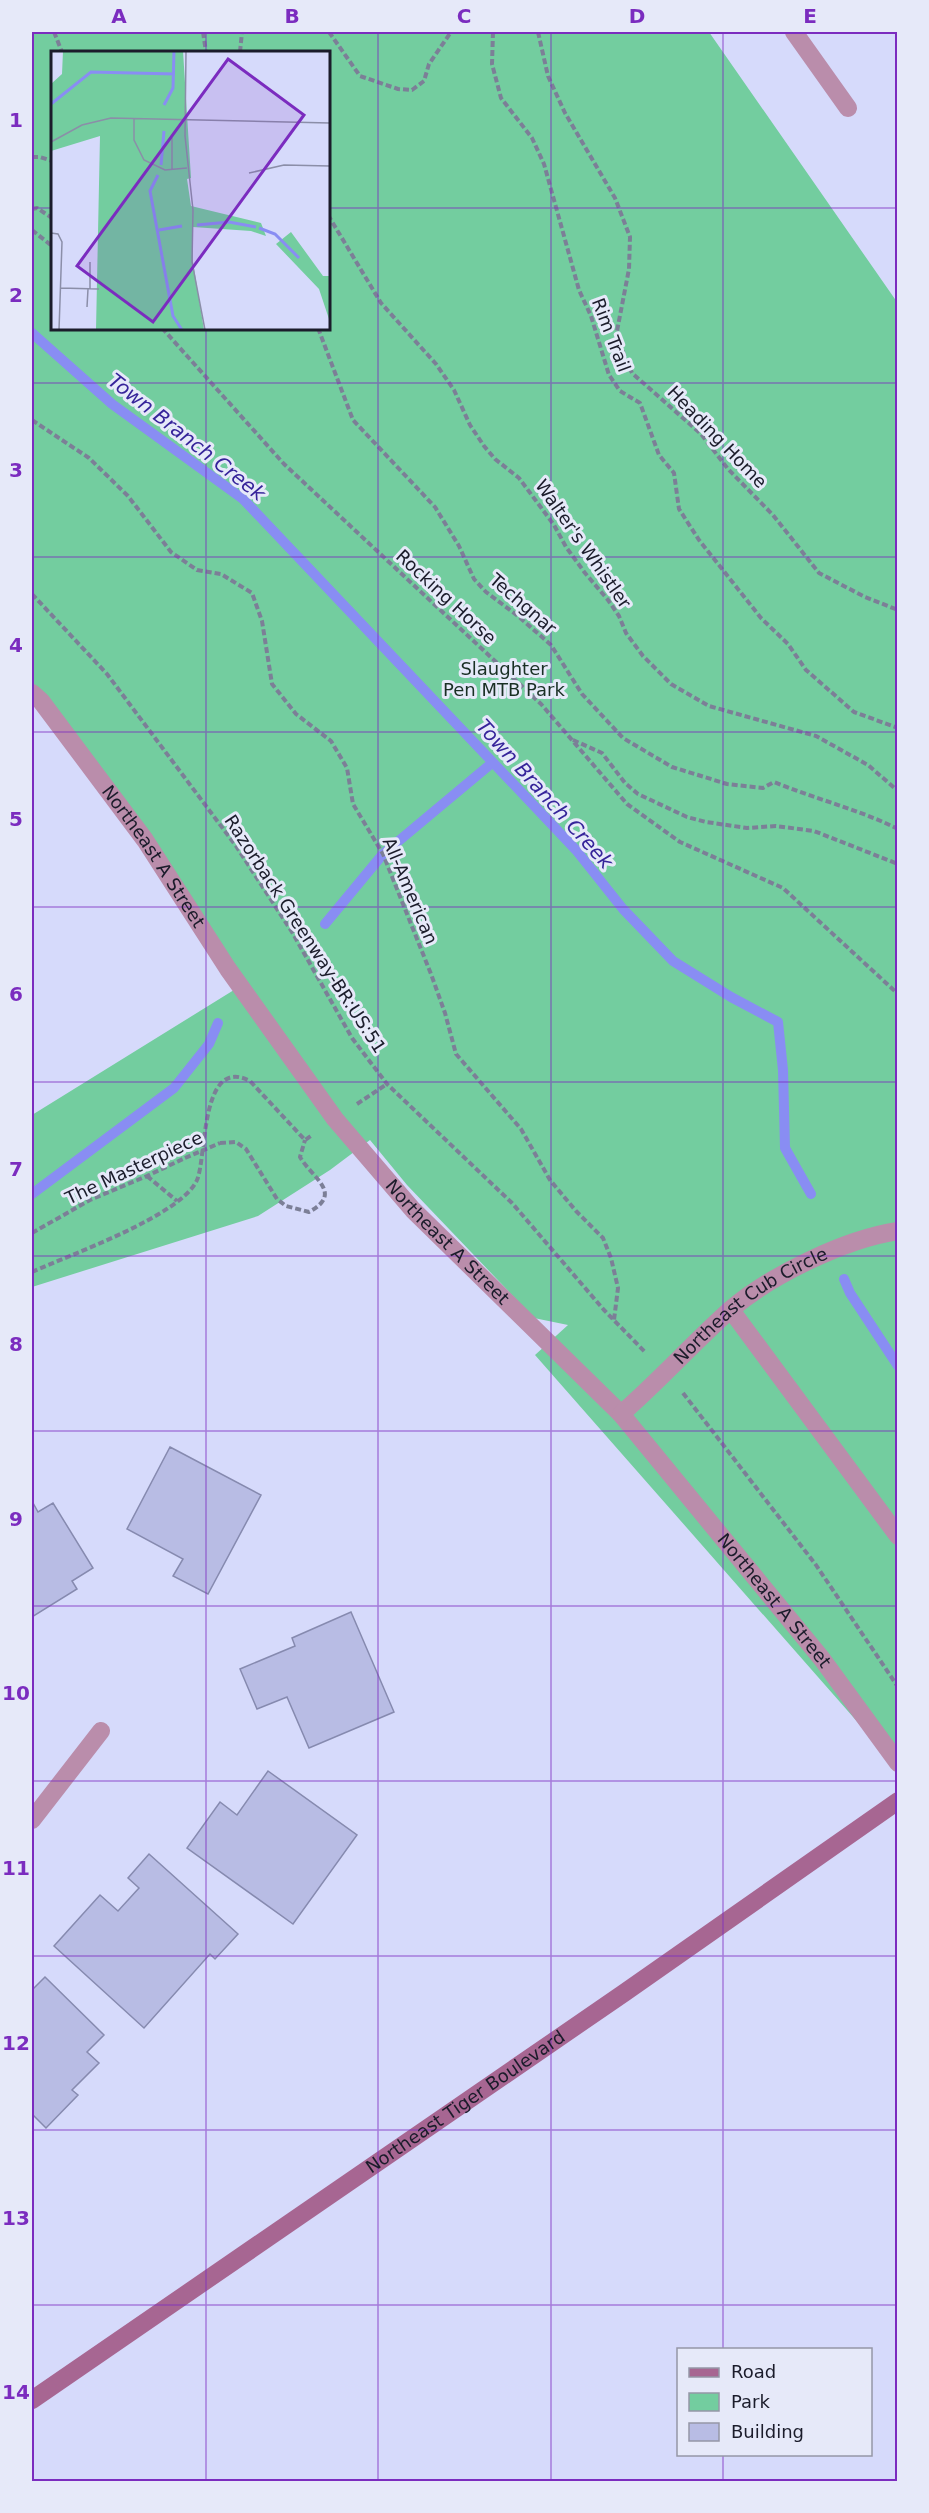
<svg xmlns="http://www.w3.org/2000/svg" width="929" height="2513" font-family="'DejaVu Sans',sans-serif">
  <rect width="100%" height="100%" fill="#d6dafb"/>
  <path fill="#73cd9f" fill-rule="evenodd" d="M32 32H709L897 302V1767L535 1355 568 1325 534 1318 407 1185 370 1140 330 1170 258 1216 32 1287V1115L242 985 32 698ZM52 52H328V328H52Z"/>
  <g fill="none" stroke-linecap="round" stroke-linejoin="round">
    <path stroke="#898df3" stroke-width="10" d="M32 333 112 404 243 499 576 850 623 909 673 961 731 997 778 1022 783 1070 785 1148 811 1194
      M325 924 383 854 492 763
      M32 1194 174 1088 209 1044 218 1023
      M844 1279 850 1293 898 1366"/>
  </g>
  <path fill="#b8bce4" stroke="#868aaf" stroke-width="1.5" d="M170 1447 261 1495 208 1594 173 1576 183 1559 127 1529Z
    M32 1501 38 1512 53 1503 93 1568 72 1581 77 1589 32 1617Z
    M351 1612 394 1712 309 1748 287 1697 257 1709 240 1669 295 1646 292 1638Z
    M268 1771 357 1835 293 1924 187 1848 220 1802 237 1815Z
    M149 1854 238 1934 215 1959 210 1954 144 2028 54 1946 100 1895 118 1911 139 1888 128 1878Z
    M45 1977 104 2035 87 2052 99 2063 72 2090 78 2095 46 2128 32 2114V1990Z"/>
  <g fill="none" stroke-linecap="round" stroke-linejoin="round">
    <path stroke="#7c7f97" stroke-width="4" stroke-dasharray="6 3" stroke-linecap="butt" d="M54 32 62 52
      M203 32 206 52
      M329 32 360 76 398 89 412 90 424 81 429 64 451 32
      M493 32 492 64 501 98 532 138 544 164 579 290 591 316 609 375 620 391 640 403 659 455 674 473 679 509 699 540 761 618 788 644 806 670 854 712 898 728
      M538 32 548 76 565 113 615 198 630 237 629 269 617 331 624 355 632 373 701 434 728 469 773 515 819 573 865 597 898 610
      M240 52 242 32
      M32 157H40L52 161
      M32 209 37 208 52 218
      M328 215 381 303 436 364 454 390 470 425 484 446 495 459 519 478 554 525 566 547 585 573 608 600 619 616 626 633 643 656 671 684 709 706 816 736 868 765 898 791
      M32 230 52 246
      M162 328 284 464 541 704 627 804 680 842 783 888 898 994
      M318 328 353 420 435 507 459 546 474 579 486 592 518 616 551 645 582 694 623 738 672 767 727 784 763 788 774 782C815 799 858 809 898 829
      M32 420 89 458 128 496 171 552 197 570 221 574 252 593 262 621 272 684 296 714 331 741 347 768 353 804 383 854 431 974 445 1013 456 1054 521 1129 550 1180 576 1211 603 1238 611 1258 618 1288 614 1320
      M32 594 107 674 236 846 292 932 352 1038 387 1084 512 1203 604 1310 645 1352
      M573 740 602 753 625 783 638 794 687 817 706 822 747 828 776 826 814 831 898 864
      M357 1104 387 1084
      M220 1143 236 1142 246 1149 277 1199 286 1206 309 1212C344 1193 312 1178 300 1157L305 1140
      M147 1176 177 1201
      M32 1233 90 1200 147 1176 185 1158
      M32 1272C69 1255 181 1216 197 1180 207 1157 200 1055 250 1081L305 1140 312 1135
      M683 1393 816 1565 898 1687"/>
    <path stroke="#ba8dab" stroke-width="18" d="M794 32 848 108
      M731 1310 898 1536"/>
    <g stroke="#ba8dab" stroke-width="18">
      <path id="s1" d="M32 693 41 701 145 840 228 969 335 1119 413 1210 621 1414 822 1659 898 1763"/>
      <path id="s2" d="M621 1414C659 1381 693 1343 730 1310 771 1275 845 1239 898 1231"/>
      <path d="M32 1820 101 1731"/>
    </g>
    <path stroke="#a76692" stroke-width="18" id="s3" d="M32 2400 624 1993 898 1801"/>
    <path stroke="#7c7f97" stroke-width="4" stroke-dasharray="6 3" stroke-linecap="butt" d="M185 1158 220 1143"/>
  </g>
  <path fill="none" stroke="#7b2cbf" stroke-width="1.5" stroke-opacity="0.55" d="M206 32V52M378 32V2482M551 32V2482M723 32V2350M32 208H52M328 208H898M206 328V2482M32 383H898M32 557H898M32 732H898M32 907H898M32 1082H898M32 1256H898M32 1431H898M32 1606H898M32 1781H898M32 1956H898M32 2130H898M32 2305H898M723 2454V2482"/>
  <g text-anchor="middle" stroke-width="6" stroke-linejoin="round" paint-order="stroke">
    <g font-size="18" fill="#1b1c2b" stroke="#e6e9f9">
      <text transform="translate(611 335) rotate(69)" y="6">Rim Trail</text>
      <text transform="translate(717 437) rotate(46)" y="6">Heading Home</text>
      <text transform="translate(583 544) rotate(55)" y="6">Walter's Whistler</text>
      <text transform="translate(446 597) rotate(43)" y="6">Rocking Horse</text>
      <text transform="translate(523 604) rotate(41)" y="6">Techgnar</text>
      <text dy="6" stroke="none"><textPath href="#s1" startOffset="204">Northeast A Street</textPath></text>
      <text transform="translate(410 891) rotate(67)" y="6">All-American</text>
      <text transform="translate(305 934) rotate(57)" y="6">Razorback Greenway-BR:US:51</text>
      <text transform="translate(134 1168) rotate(-25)" y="6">The Masterpiece</text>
      <text dy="6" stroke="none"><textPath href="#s1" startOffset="690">Northeast A Street</textPath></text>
      <text dy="6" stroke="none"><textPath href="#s2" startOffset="170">Northeast Cub Circle</textPath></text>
      <text dy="6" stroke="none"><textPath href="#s1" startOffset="1176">Northeast A Street</textPath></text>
      <text dy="6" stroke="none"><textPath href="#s3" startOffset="526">Northeast Tiger Boulevard</textPath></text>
    </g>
    <g font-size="18" fill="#192f24" stroke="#e6e9f9">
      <text x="504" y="675">Slaughter<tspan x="504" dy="21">Pen MTB Park</tspan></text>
    </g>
    <g font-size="20" font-style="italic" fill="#36249a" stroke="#e6e9f9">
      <text transform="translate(187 437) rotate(38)" y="7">Town Branch Creek</text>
      <text transform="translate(545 794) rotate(48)" y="7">Town Branch Creek</text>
    </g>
  </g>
  <g transform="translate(51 51)">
    <rect width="279" height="279" fill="#d6dafb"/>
    <path d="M12 0H132L140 127 136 128 140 155 210 172 215 185 200 180 142 176V211L153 279H45L49 85 0 100V33L11 23ZM240 181 272 225H279V271L268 238 225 193Z" fill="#73cd9f"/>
    <path fill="none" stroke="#898df3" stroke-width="3" d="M0 53 40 21 124 23M113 54 122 37 123 0M110 114 113 80M107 124 99 140 122 265 131 279M146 174 178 171 205 176M208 177 224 183 248 207M108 179 131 175"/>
    <path fill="none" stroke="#8b8ea8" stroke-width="1.5" d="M135 0 134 85 142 159 141 211 154 279M83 67V89L93 109 114 119 136 117M121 87V119M0 91 31 74 60 67 279 72M198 122 233 114 279 115M0 182 7 183 11 191 8 279M9 237 48 238M39 238V211M36 256 37 238"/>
    <path fill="#7b2cbf" fill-opacity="0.15" stroke="#7b2cbf" stroke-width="3" d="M177 8 253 64 102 271 26 215Z"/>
    <rect width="279" height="279" fill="none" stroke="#1b1c2b" stroke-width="3"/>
  </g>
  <rect width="929" height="2513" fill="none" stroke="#e6e9f9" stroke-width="66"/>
  <rect x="677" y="2348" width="195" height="108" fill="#e6e9f9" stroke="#9597a7" stroke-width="1.5"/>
  <rect x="689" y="2368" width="30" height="9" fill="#a76692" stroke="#9597a7" stroke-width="1.5"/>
  <text x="731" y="2378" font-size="18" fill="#1b1c2b">Road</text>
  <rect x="689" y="2393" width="30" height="18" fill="#73cd9f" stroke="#9597a7" stroke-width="1.5"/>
  <text x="731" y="2408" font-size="18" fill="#1b1c2b">Park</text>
  <rect x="689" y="2423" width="30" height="18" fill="#b8bce4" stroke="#9597a7" stroke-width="1.5"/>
  <text x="731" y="2438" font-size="18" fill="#1b1c2b">Building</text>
  <rect x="33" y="33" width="863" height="2447" fill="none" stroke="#7b2cbf" stroke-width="2"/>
  <g font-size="20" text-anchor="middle" font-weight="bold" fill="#7b2cbf">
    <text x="119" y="23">A</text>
    <text x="292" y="23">B</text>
    <text x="464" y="23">C</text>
    <text x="637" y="23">D</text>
    <text x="810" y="23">E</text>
    <text x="16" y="127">1</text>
    <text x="16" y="302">2</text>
    <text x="16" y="477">3</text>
    <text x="16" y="652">4</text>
    <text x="16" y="826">5</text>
    <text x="16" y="1001">6</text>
    <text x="16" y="1176">7</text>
    <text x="16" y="1351">8</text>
    <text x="16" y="1526">9</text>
    <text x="16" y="1700">10</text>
    <text x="16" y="1875">11</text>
    <text x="16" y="2050">12</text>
    <text x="16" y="2225">13</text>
    <text x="16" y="2399">14</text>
  </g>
</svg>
